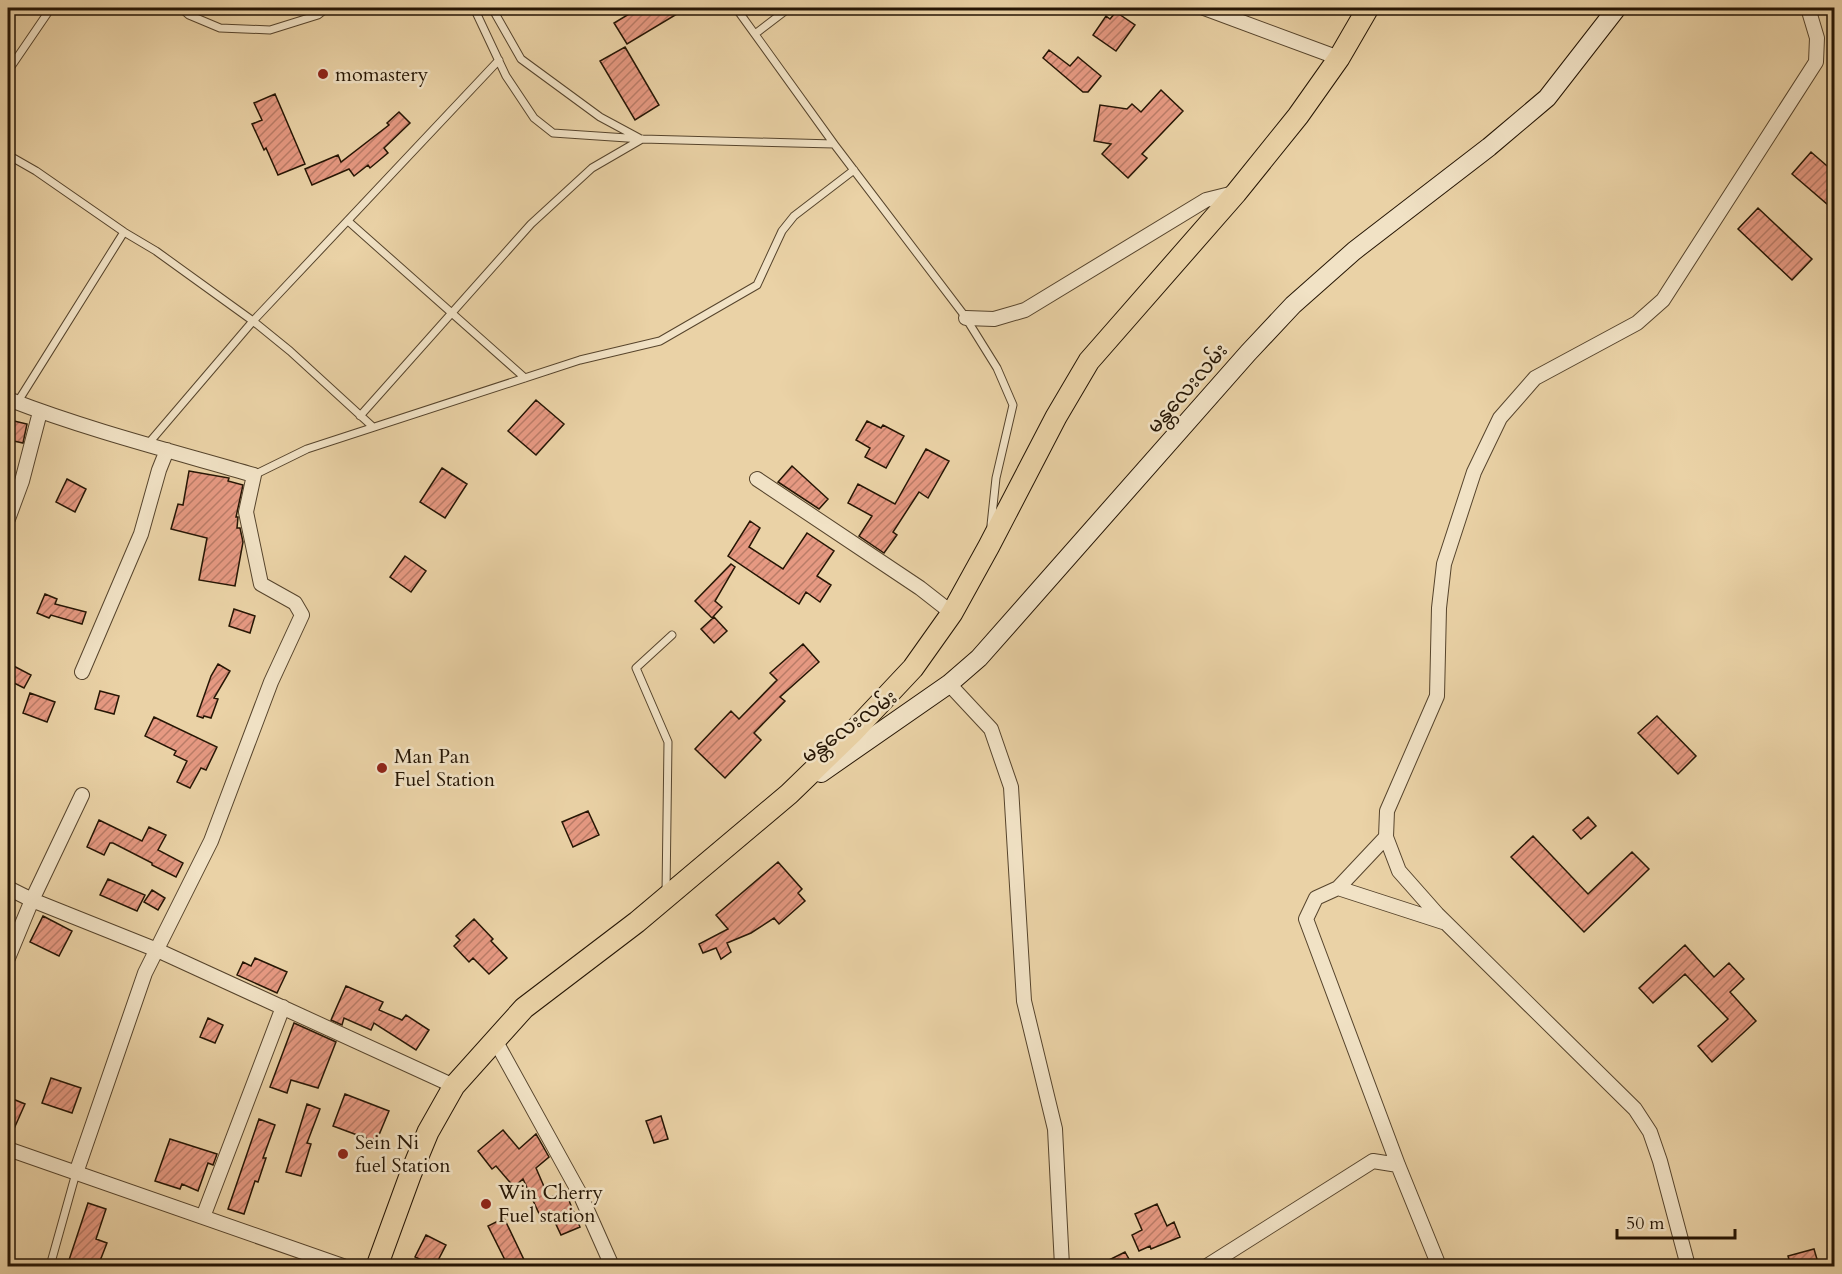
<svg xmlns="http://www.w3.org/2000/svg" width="1842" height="1274" font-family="Cardo,'Noto Sans Myanmar',serif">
  <defs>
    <pattern id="building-hatch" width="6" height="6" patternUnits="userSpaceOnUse" patternTransform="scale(1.5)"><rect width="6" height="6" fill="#e69982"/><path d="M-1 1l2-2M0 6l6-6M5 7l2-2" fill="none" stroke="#ba7c68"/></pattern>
  </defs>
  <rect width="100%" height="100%" fill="#ead2a6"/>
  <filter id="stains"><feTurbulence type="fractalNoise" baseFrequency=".00333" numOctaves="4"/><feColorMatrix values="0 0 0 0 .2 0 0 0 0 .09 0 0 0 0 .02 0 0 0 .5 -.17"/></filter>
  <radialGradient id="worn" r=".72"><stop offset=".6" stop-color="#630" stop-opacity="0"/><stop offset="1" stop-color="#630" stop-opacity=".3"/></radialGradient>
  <path fill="url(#building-hatch)" stroke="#251504" stroke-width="1.5" d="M639 8H687L627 44 614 23Z
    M1116 12 1135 25 1116 51 1093 35 1106 16 1110 19Z
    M625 47 659 105 635 120 600 61Z
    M1049 50 1070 66 1078 57 1101 76 1088 92H1083L1043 58Z
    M1161 90 1183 111 1142 154 1147 158 1128 178 1102 154 1111 144 1094 141 1100 105 1127 109 1132 104 1141 112Z
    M275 94 305 164 278 175 266 148 264 150 252 124 262 120 254 103Z
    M399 112 410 123 384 148 388 153 370 168 368 165 354 176 349 169 312 185 305 169 338 155 341 162 389 125 387 123Z
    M1811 152 1834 172V210L1792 174Z
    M1758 208 1812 259 1792 280 1738 229Z
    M536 400 564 424 536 455 508 431Z
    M14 421 27 424 23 443 9 440Z
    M867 421 881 428 883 425 904 436 886 468 865 457 870 448 856 440Z
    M926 449 949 461 928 498 919 492 893 532 897 535 884 553 859 536 872 516 848 503 858 484 895 504Z
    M792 466 828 499 819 509 778 482Z
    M442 468 467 484 445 518 420 502Z
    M189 471 229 478 228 481 243 485 236 517H238L237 528H240L243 542 235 586 199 580 207 538 171 529 178 504 183 505Z
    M67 479 86 489 75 512 56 502Z
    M750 521 760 528 749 547 783 569 807 533 834 551 817 576 831 585 820 602 806 592 799 604 728 556Z
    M405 556 426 571 411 592 390 577Z
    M731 564 735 567 715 601 722 607 712 618 695 601Z
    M45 594 57 599 55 604 86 612 82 624 51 615 49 618 37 613Z
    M234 609 255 616 250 633 229 626Z
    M714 617 727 631 714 643 701 629Z
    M803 644 819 662 780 697 785 701 754 733 761 740 725 778 695 749 731 711 739 719 777 680 770 673Z
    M8 663 31 675 24 688 8 680Z
    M218 664 230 671 214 698 218 699 211 718 204 716 203 718 197 716 211 676Z
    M100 691 119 696 114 714 95 709Z
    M30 693 55 702 47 722 23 713Z
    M1657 716 1696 756 1678 774 1638 733Z
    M154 717 217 747 206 770 201 768 190 788 177 782 187 761 174 755 176 751 145 736Z
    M588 811 599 835 573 847 562 822Z
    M1588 817 1596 826 1581 839 1573 830Z
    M99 820 142 841 149 827 166 835 158 850 183 863 176 877 152 865V863L113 843H110L104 855 87 847Z
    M1533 836 1588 894 1632 852 1649 869 1584 932 1511 857Z
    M778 862 802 889 798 893 805 901 779 924 774 918 751 933 727 943 731 952 721 959 716 948 703 953 699 944 728 929 716 915Z
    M108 879 145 895 137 911 100 895Z
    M152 890 165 898 158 910 144 902Z
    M43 916 72 931 59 956 30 942Z
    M474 919 493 939 491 941 507 958 489 974 473 958 469 962 454 946 460 940 456 936Z
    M1685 945 1714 977 1729 963 1744 979 1730 992 1756 1021 1712 1062 1698 1046 1728 1019 1685 974 1653 1003 1639 988Z
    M255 958 287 972 277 993 237 975 243 962 251 966Z
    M346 986 383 1002 379 1010 402 1020 406 1015 429 1030 416 1050 374 1023 371 1030 344 1018 342 1025 331 1020Z
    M208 1018 223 1025 215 1043 200 1037Z
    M294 1023 336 1042 318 1088 291 1080 287 1093 270 1087Z
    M51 1078 81 1088 72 1113 42 1103Z
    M345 1094 389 1111 376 1142 333 1126Z
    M8 1097 25 1104 9 1140H8Z
    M307 1104 320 1109 307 1143 311 1144 301 1176 286 1172Z
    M661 1116 668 1139 654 1143 646 1121Z
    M259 1119 275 1125 263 1158H266L258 1182 255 1181 244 1214 228 1209Z
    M503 1130 519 1149 536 1134 549 1157 536 1168 549 1198 565 1191 580 1227 561 1235 552 1216 542 1220 523 1179 514 1187 496 1166 492 1169 478 1151Z
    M170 1139 217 1154 213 1165 208 1163 198 1191 182 1184 180 1189 155 1181Z
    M88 1203 106 1209 96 1239 107 1243 98 1266H86L69 1260Z
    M1157 1204 1167 1226 1174 1222 1180 1237 1151 1249 1150 1246 1139 1251 1132 1235 1142 1230 1135 1214Z
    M504 1218 527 1266H508L488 1226Z
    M426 1235 446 1245 435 1266 415 1257Z
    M1814 1249 1819 1266H1791L1788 1256Z
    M1125 1252 1133 1266H1097Z"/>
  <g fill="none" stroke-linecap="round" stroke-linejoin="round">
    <defs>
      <path id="service" d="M181 8 189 15 220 28 270 30 318 15 327 8
        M474 8 506 76 534 118 553 133 642 139 834 144 964 315 997 368 1013 405 996 478 991 525
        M492 8 521 59 600 117 639 138
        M736 8 834 144
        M755 34 789 8
        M8 71 51 8
        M8 155 36 171 124 232 156 251 253 321 290 351 373 427
        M348 221 525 378
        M17 403 124 232
        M360 416 531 224 592 168 642 139
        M148 444 253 321 499 60
        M254 475 307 449 580 360 660 341 757 285 782 231 794 216 854 170
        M666 893 668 742 636 668 672 635
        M50 1266 76 1173"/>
      <path id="minor" d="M1204 8 1339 58
        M966 318 994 319 1025 310 1206 200 1234 193
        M8 399C88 430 171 451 254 475L246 512 261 584 295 603 302 615 271 682 211 841 145 973 76 1173
        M757 479 920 588 952 613
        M8 519 22 481 40 412
        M82 672 141 534 159 470 167 450
        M949 684 991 729 1011 787 1024 1001 1055 1129 1062 1266
        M8 888 32 900 157 950 454 1086
        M1338 888 1386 837
        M8 958 32 900 82 795
        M495 1040 580 1194 612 1266
        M8 1149 343 1266
        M203 1217 283 1007
        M1207 1266 1373 1161 1398 1165
        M1439 1266 1398 1165 1306 919 1316 898 1338 888 1443 922
        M1688 1266 1660 1161 1650 1132 1635 1109 1437 914 1399 871 1386 837 1387 811 1437 696 1439 608 1444 564 1474 472 1500 418 1535 378 1637 323 1663 300 1816 62 1817 38 1808 8"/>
      <path id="secondary" d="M821 773 949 684 979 658 1248 353 1293 305 1354 251 1489 147 1547 98 1617 8"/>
      <path id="primary" d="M377 1266 411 1173 428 1132 454 1086 524 1008 637 922 789 794 852 733 913 668 952 613 989 546 1056 417 1089 361 1236 193 1298 116 1339 58 1368 8"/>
    </defs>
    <use href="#service" stroke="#56442c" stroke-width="9"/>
    <use href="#minor" stroke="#56442c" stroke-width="16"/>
    <use href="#secondary" stroke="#251504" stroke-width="20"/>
    <use href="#primary" stroke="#251504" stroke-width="23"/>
    <use href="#service" stroke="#f1e2c5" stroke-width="7"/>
    <use href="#minor" stroke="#f1e2c5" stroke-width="14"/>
    <use href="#secondary" stroke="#f1e2c5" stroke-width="18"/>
    <use href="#primary" stroke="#ead2a6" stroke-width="21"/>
  </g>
  <g fill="#8f2418" stroke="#f1e2c5" stroke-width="2">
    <circle cx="323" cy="74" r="6"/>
    <circle cx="382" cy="768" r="6"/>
    <circle cx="343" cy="1154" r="6"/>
    <circle cx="486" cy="1204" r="6"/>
  </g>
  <g text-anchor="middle" stroke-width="5" stroke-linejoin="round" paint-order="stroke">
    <g font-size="20" fill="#251504" stroke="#f1e2c5" text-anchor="start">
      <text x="335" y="81">momastery</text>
      <text x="394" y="763">Man Pan<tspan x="394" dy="23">Fuel Station</tspan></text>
      <text x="355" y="1149">Sein Ni<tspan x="355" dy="23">fuel Station</tspan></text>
      <text x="498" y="1199">Win Cherry<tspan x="498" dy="23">Fuel station</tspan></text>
    </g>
    <g font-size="20" fill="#251504" stroke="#f1e2c5">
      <text transform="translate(1187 388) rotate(-49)" y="7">မန္တလေးလမ်း</text>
      <text transform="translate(849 726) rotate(-35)" y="7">မန္တလေးလမ်း</text>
    </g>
  </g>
  <rect width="1842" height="1274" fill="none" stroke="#ead2a6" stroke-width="30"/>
  <rect x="9" y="9" width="1824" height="1256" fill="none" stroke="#251504" stroke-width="3"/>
  <rect x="15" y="15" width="1812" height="1244" fill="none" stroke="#251504" stroke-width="1.5"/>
  <path d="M1617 1229v9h118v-9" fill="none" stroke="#251504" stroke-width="3"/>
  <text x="1626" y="1229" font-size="18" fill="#251504" stroke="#f1e2c5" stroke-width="4.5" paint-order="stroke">50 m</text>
  <rect width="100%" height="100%" filter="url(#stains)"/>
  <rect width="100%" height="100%" fill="url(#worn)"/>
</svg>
